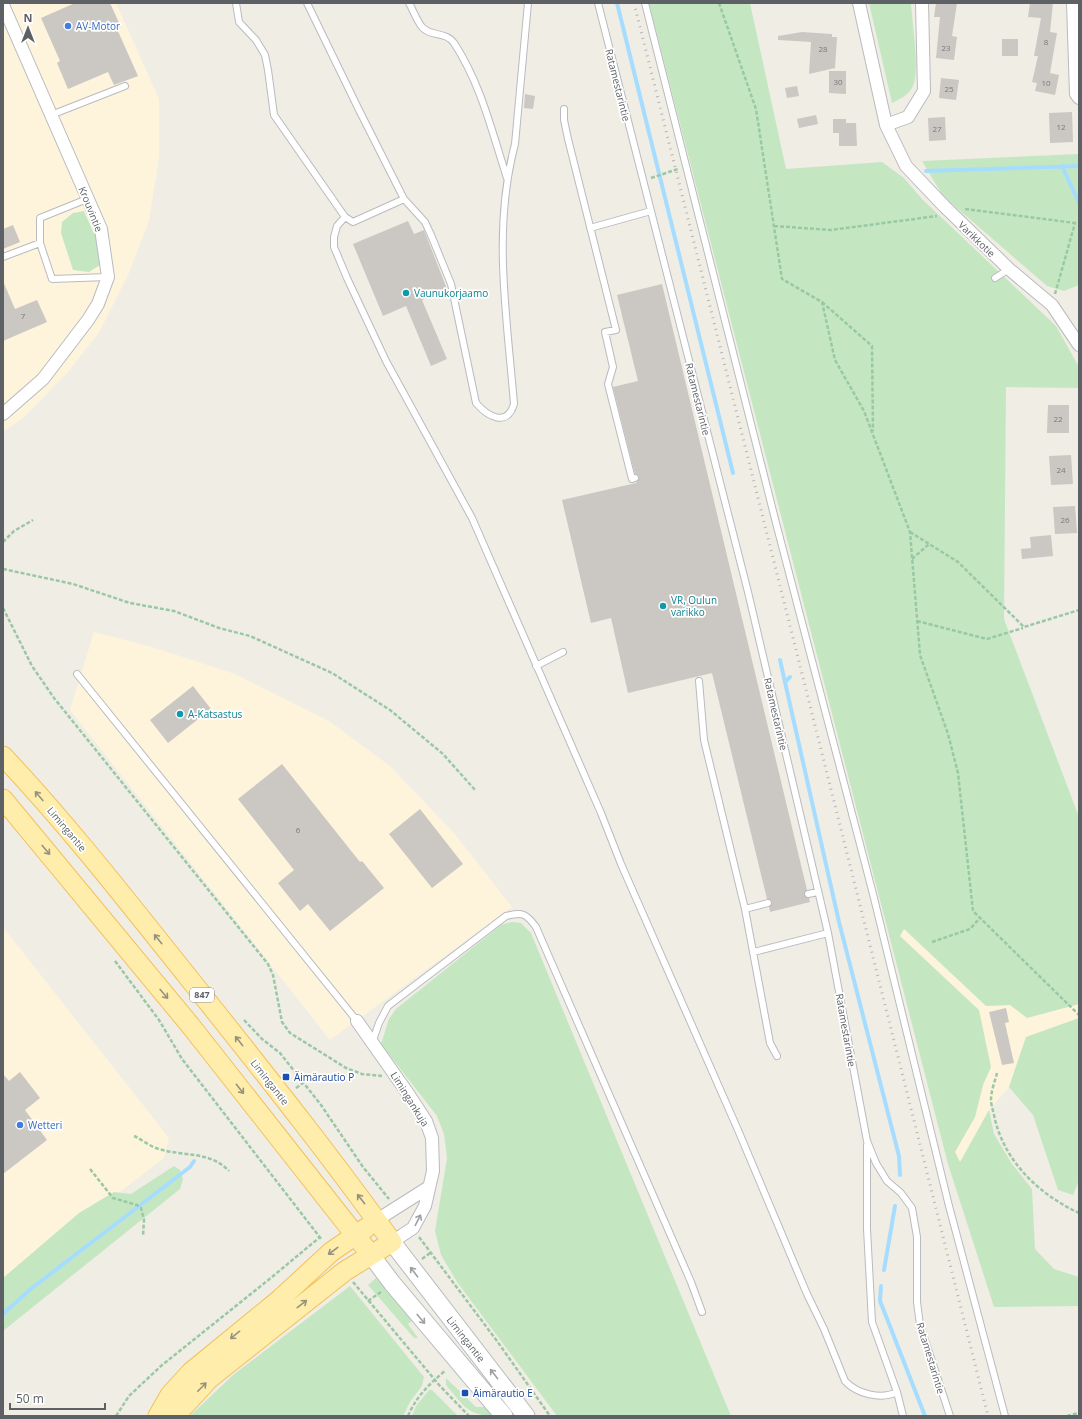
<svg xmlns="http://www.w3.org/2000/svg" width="1082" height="1419" font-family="'Open Sans',sans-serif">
  <rect width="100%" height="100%" fill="#f0ede5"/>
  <path fill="#fef4dc" d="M3 3H116L159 99V158L149 221 128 275 100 331 68 372 23 418 3 432Z
    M94 632 152 647 235 674 329 721 390 766 454 833 512 907 330 1040 70 710Z
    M3 927 169 1138 164 1158 3 1282Z
    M904 928 986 1006 1010 1005 1027 1018 1079 1004V1018L1026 1037 1009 1087 989 1110 960 1163 955 1152 975 1117 983 1085 991 1067 900 936Z"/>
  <path fill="#c4e7c2" d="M649 3H750L786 169 882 162 904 178 922 199 1056 326 1079 367V388L1006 387 1004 619 1079 817V1004L1027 1018 1010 1005 986 1006 904 929 900 936 979 1010 991 1067 983 1085 975 1117 955 1152 960 1162 989 1110 994 1134 1012 1164 1032 1189 1035 1249 1054 1269 1079 1277V1306L994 1307 948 1164Z
    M869 3H911C912 22 920 70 913 86 909 95 900 99 892 103Z
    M1079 154V285L1064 291 1047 286 943 196 922 161Z
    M84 211 96 238 100 265 89 272 73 270 61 233 62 222 73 213Z
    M511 922 521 923 531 933 731 1416H557L457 1282 441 1255 435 1231 447 1158 444 1134 437 1116 381 1044 389 1019 396 1009 501 925Z
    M1079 1018V1180L1073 1195 1058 1190 1033 1115 1009 1087 1026 1037Z
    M174 1166 180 1170 183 1179 180 1189 3 1331V1278L79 1213 114 1192 131 1194Z
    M376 1278 412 1321 408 1324 418 1338H414L368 1285Z
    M350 1286 424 1377 422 1386 410 1402 403 1416H190L233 1375Z
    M446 1378 476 1407H490L498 1416C467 1416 465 1407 446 1385Z
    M429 1390H432L458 1416H412L416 1406Z"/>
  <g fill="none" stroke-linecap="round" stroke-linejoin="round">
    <path stroke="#a6ddff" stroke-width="4" d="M617 3 733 473
      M1062 166 1079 203
      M926 171 1079 166
      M780 660 839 922 899 1156 900 1175
      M785 682 790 677
      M884 1270 895 1206
      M881 1286 880 1301 884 1311 925 1416
      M3 1314 32 1288 190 1167 194 1161"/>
  </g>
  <path fill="#cbc7c2" d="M75 3H110L121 27 117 29 138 76 114 85 108 72 68 89 57 63 60 61 41 18Z
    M936 3H957L952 36 957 37 954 60 936 58 940 17H934Z
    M1030 3H1053L1050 32 1057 33 1050 73 1059 75 1055 95 1035 91 1037 83 1032 82 1038 56H1034L1041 18 1028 17Z
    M802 32 832 34V37H837L835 68 809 74 811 42 778 40V36Z
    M1002 39H1018V56H1002Z
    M829 71H846V94L829 93Z
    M941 78 959 80 956 100 939 98Z
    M797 86 799 96 787 98 785 88Z
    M525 94 535 96 533 109 524 108Z
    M1072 112 1073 142 1050 143 1049 113Z
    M816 115 818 124 799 128 797 119Z
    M945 117 946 140 929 141 928 118Z
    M833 119H846V123H856L857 146H839V133H833Z
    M408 221 414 234 424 230 447 289 422 300 447 359 431 366 406 306 383 316 353 244Z
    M13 225 20 242 3 249V229Z
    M3 281 15 309 37 300 47 322 3 341Z
    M662 284 807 890 804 895 809 898 810 902 770 912 769 907 772 902 771 900 767 899 712 673 628 693 611 618 591 623 562 500 636 483 639 479 638 475 635 474 613 387 638 381 617 295Z
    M1048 405H1069V433H1047Z
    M1071 455 1073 484 1051 485 1049 456Z
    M1075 506 1077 533 1055 534 1053 507Z
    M1051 535 1053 556 1022 559 1021 549 1031 548 1030 537Z
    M193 686 211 709 168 743 150 720Z
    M282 764 360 862 362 861 384 888 330 931 308 904 300 911 278 883 294 870 238 799Z
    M420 809 463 864 432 888 389 834Z
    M1006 1008 1009 1022 1005 1023 1014 1063 1002 1065 989 1012Z
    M20 1072 40 1098 25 1110 47 1140 3 1174V1074L9 1081Z"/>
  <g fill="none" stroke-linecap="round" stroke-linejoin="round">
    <defs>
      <path id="service" d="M236 3 239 22 256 40 265 55 268 70 274 115 345 217 353 222 404 199 425 222 431 235 451 284 476 403C487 416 507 428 514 404 507 316 492 231 515 144L528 3
        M307 3 359 110 404 199
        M409 3C413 10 417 21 422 27 430 37 446 31 454 43 481 84 492 132 507 178
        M598 3 748 592 828 933 867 1141 876 1163 887 1181 901 1193 912 1208 917 1237V1302L920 1325 950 1416
        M645 3 776 523 873 894 949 1206 1005 1416
        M564 109V120L568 139 616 330 605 332 613 367 608 384 632 479 635 478
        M51 115 125 86
        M87 199 40 218V243L52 279 108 277
        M345 217 337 226 334 237V247L347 278 386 361 472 518 601 813 621 864 738 1130 807 1294 824 1329 845 1381C857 1394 881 1400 897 1392
        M590 228 651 211
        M3 257 40 243
        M995 278 1009 269
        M536 666 563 652
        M77 674 357 1021
        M699 681 704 740 745 909 770 1043 777 1056
        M808 894 818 892
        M745 909 768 903
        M754 952 828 933
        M372 1043 379 1023 388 1006 506 916C522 912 526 913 536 927L691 1282 702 1312
        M867 1145V1229L872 1322 897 1392 903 1416"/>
      <path id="minor" d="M859 3 886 125 906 166 944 206 1009 269 1052 305 1079 345
        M1073 3 1076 94 1079 98
        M3 5 101 229 108 277 98 304 88 320 43 379 3 414
        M886 125 908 117 924 91 922 3
        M357 1021 409 1095 426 1121 432 1138 433 1171 425 1206 413 1228 392 1242
        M377 1220 429 1187"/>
      <path id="secondary" d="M392 1242 526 1416
        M371 1255 392 1283 504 1416"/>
      <path id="primary" d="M3 756C69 826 128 902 188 977 257 1064 327 1151 392 1242L345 1271 249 1347 210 1378 175 1416
        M3 799 190 1025 371 1255
        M158 1416 170 1395 191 1372 279 1300 331 1252 366 1228"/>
    </defs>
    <use href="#service" stroke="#b8bbbf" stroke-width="8"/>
    <use href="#minor" stroke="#b8bbbf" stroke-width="14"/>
    <use href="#secondary" stroke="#b7babf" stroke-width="19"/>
    <use href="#primary" stroke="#f4c05a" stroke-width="21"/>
    <path stroke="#9ac8a5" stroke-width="2.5" stroke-dasharray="4 2" stroke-linecap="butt" d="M719 3 756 109 782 279 822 302 835 360 864 411 910 532 920 655 948 734 958 773 973 911 1079 1015
      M651 178 678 169
      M965 209 1075 223 1079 222
      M774 226 831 230 937 216
      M1055 294 1075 223
      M822 302 872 346 873 431
      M910 532 958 562 1024 627 1079 610
      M3 542 14 531 33 520
      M912 559 929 544
      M3 569 73 584 130 603 174 611 219 628 250 636 332 673 390 710 443 754 476 791
      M3 608 32 666 54 698 268 964 273 975 282 1022 290 1033 346 1068 362 1074 382 1076
      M917 621 987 639 1023 628
      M932 942 970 929 980 918
      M115 961 159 1020 182 1059 322 1240
      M244 1020 262 1039 280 1053 321 1105 363 1167 389 1199
      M997 1073C995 1081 991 1091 991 1100 991 1105 993 1110 994 1115 1003 1160 1038 1194 1079 1213
      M296 1088 303 1083
      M134 1136C141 1139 148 1145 156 1148 181 1157 209 1150 229 1171
      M90 1169 113 1198 137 1205 141 1208 144 1220 143 1236
      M419 1237 497 1341 550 1416
      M422 1259 430 1253
      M353 1282 440 1386 469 1416
      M368 1301 381 1292
      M116 1416 129 1396 161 1366 272 1277 320 1237
      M408 1416C416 1397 429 1384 445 1371
      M1067 1416 1079 1413"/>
    <use href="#service" stroke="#fff" stroke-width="6"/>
    <use href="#minor" stroke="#fff" stroke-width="12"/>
    <use href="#secondary" stroke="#fff" stroke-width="17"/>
    <use href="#primary" stroke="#ffedab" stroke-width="19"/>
    <path stroke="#b4b5b6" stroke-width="3" stroke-dasharray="1 5" stroke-linecap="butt" d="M634 3 988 1416"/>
  </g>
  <defs><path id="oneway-shaft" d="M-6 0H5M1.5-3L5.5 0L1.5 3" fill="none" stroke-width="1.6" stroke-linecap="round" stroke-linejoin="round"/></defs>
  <g stroke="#96927e">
    <use href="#oneway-shaft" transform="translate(39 796) rotate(-130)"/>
    <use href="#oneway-shaft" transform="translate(46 850) rotate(50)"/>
    <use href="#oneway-shaft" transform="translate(158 939) rotate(-129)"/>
    <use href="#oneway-shaft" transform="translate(164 994) rotate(50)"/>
    <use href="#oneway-shaft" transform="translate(239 1041) rotate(-128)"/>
    <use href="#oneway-shaft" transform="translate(240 1089) rotate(52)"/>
    <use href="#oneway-shaft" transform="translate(361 1199) rotate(-128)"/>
    <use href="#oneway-shaft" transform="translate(333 1251) rotate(143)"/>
    <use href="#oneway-shaft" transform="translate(302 1304) rotate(-38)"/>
    <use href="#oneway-shaft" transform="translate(235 1335) rotate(141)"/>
    <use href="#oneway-shaft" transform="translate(202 1387) rotate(-45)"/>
  </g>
  <g stroke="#9ea0a3">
    <use href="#oneway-shaft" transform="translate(418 1220) rotate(-63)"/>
    <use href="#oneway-shaft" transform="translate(414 1272) rotate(-127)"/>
    <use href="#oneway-shaft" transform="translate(421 1319) rotate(50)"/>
    <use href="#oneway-shaft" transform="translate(494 1374) rotate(-128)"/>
  </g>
  <g fill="#3f7fe0" stroke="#fff" stroke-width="1.5">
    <circle cx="68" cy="26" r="4"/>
    <circle cx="20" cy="1125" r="4"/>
  </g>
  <g fill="#0f9aa8" stroke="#fff" stroke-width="1.5">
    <circle cx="406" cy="293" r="4"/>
    <circle cx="663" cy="606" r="4"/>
    <circle cx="180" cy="714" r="4"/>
  </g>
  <g fill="#1a4fb4" stroke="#fff" stroke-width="1.5">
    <rect x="282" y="1073" width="8" height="8" rx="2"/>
    <rect x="461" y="1389" width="8" height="8" rx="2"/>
  </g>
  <g text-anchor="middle" stroke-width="3.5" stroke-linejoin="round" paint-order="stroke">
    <g font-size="8" fill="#787a7d">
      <text x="1046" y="45">8</text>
      <text x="946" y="51">23</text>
      <text x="823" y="52">28</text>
      <text x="838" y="85">30</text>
      <text x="1046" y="86">10</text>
      <text x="949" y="92">25</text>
      <text x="1061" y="130">12</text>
      <text x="937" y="132">27</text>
      <text x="23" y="319">7</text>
      <text x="1058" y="422">22</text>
      <text x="1061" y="473">24</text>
      <text x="1065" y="523">26</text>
      <text x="298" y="833">6</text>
    </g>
    <rect fill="#fff" stroke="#8e9094" stroke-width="1" x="190" y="988" width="24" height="14" rx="3"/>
    <g font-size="9" font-weight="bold" fill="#5d6166">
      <text x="202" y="998">847</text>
    </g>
    <g font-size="10" fill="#366cbe" stroke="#fff" text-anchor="start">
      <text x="76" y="30">AV-Motor</text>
      <text x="28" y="1129">Wetteri</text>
    </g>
    <g font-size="10" fill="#5d6166" stroke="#fff">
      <text transform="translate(618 85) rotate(76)" y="4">Ratamestarintie</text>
      <text transform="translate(91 209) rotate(68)" y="4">Krouvintie</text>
      <text transform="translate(977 239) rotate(44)" y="4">Varikkotie</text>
      <text transform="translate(698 399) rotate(76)" y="4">Ratamestarintie</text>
      <text transform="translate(776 714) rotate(77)" y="4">Ratamestarintie</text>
      <text transform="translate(67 829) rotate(50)" y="4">Limingantie</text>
      <text transform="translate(846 1030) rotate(80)" y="4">Ratamestarintie</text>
      <text transform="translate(270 1082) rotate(52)" y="4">Limingantie</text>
      <text transform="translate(410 1099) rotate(58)" y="4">Limingankuja</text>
      <text transform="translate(466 1339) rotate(52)" y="4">Limingantie</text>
      <text transform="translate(931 1358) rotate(73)" y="4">Ratamestarintie</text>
    </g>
    <g font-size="10" fill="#0d838f" stroke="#fff" text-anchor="start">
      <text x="414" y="297">Vaunukorjaamo</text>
      <text x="671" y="604">VR, Oulun<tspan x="671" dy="12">varikko</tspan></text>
      <text x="188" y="718">A-Katsastus</text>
    </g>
    <g font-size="10" fill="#164399" stroke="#fff" text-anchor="start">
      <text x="294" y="1081">Äimärautio P</text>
      <text x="473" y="1397">Äimärautio E</text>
    </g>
  </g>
  <rect width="1082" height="1419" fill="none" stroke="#5d6166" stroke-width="8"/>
  <g transform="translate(28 28)" stroke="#ffffff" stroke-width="3" paint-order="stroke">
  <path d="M0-3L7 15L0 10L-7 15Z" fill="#5d6166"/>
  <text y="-6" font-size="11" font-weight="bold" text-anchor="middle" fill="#5d6166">N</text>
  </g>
  <path d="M10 1403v6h95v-6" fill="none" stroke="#5d6166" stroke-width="2"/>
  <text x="16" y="1403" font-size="12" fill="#5d6166" stroke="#ffffff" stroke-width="3" paint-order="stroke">50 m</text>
</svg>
